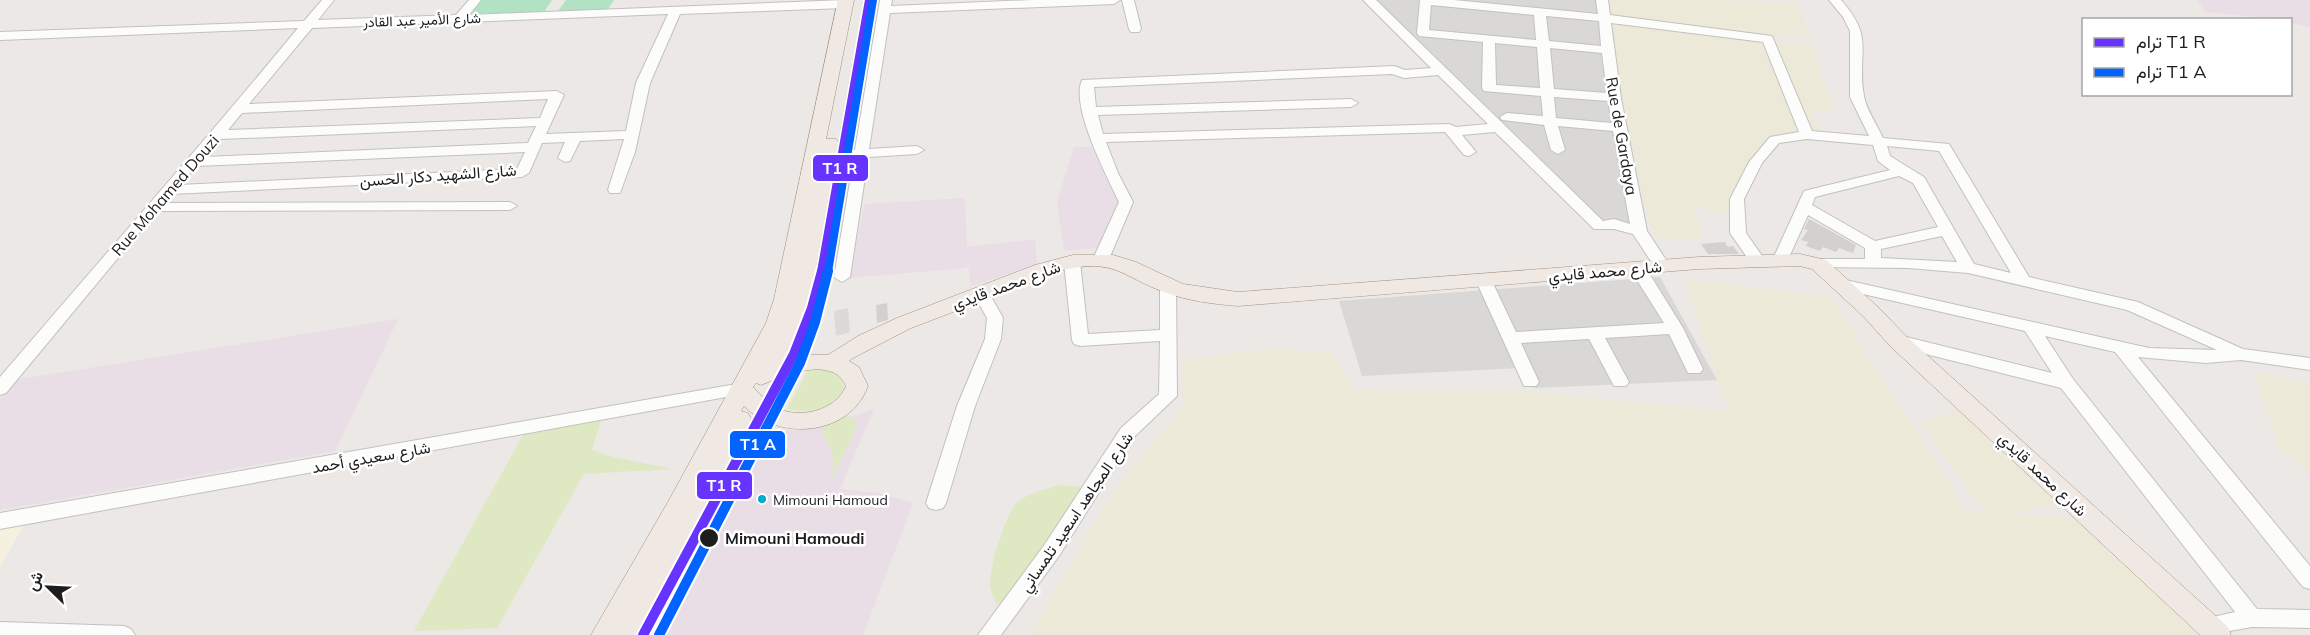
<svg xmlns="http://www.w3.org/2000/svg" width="2310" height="635" font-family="Mulish,Vazirmatn,sans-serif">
  <rect width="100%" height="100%" fill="#ebe8e5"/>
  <path fill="#dad8d7" d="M1365 0H1603L1639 231 1599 226Z
    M1660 277 1717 380 1535 388 1520 368 1362 376 1339 301Z"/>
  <path fill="#e9dde6" d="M2197 0H2310V27L2291 23 2290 20 2206 12Z
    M1074 147H1093L1100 151 1104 173 1118 189 1121 207 1097 248 1064 251 1057 202Z
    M965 198 967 247 1035 239 1037 265 971 286 968 262 967 268 848 278 865 204Z
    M398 319 335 451 0 510V398L14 380Z
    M874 409 840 489 878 493 913 503 863 635H667L774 428 782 431 817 428Z"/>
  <path fill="#f6f1df" d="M25 523 0 567V527Z"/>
  <path fill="#ece9d8" d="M1608 0 1796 1 1812 38 1611 20Z
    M1607 22 1811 44 1835 111 1812 110 1821 131 1765 137 1726 213 1695 207 1703 240 1656 239 1643 200Z
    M1684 279 1831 297 1967 512 1986 513 1919 422 1959 410 2058 503 2008 514 2080 518 2196 635H1029L1113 491 1183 407 1182 361 1264 349 1331 352 1356 390 1522 391 1728 411Z
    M2254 372 2310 383V474L2278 446Z"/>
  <path fill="#dee9c3" d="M809 368 826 369 842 375 844 393C826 411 811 414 787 409Z
    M842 414 857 421V426L830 484 834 467 832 452 822 431 826 424Z
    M601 420 592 450 613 457 673 469 584 474 497 628 414 631 523 435Z
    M1059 485 1080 487 1081 492 1003 605 996 603C994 598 991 591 990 585 989 570 1006 508 1020 500 1031 493 1046 489 1059 485Z"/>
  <path fill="#b0e2c3" d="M479 0H552L544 12 467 14Z
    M566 0H614L608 9 558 11Z"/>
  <path fill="#dbdad9" d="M848 308 850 332 836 336 834 311Z"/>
  <path fill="#d4d0ce" d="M1809 219 1856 245 1853 253 1839 248 1836 252 1823 247 1820 251 1806 246 1808 242 1801 240 1808 230 1804 229Z
    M1725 242 1728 247 1733 246 1739 254H1708L1701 244Z
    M887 303 888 320 877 323 876 305Z"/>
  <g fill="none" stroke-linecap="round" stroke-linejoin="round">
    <defs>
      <path id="minor" d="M322 0H334L318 20 456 15 469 0H481L469 15 845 0 851 4 845 8 680 14 650 83 635 152 620 193H610L608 190 624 139 580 141 570 161 565 162 558 158 565 142 542 143 529 173 522 177 171 194 164 203 510 202 517 206 510 210 157 211 6 393 0 395V377C100 260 201 146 298 28L0 40V32L304 21ZM668 14 636 83 626 131 546 134 564 95 557 91 249 104 312 28ZM548 99 540 118 228 130 242 113ZM536 126 528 143 205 157 221 139ZM525 152 517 169 179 185 197 166Z
        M880 0H892L891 6 1032 0H1120L1114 4 890 13 869 149 917 146 924 150 917 154 868 157 850 277 842 282 834 277 854 158 827 160 820 156 827 152 855 150Z
        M1122 0H1134L1141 29 1139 32H1131L1129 29Z
        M1363 0H1376L1603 221 1614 219 1630 224 1613 131 1558 126 1565 150 1558 154 1551 150 1544 125 1502 120 1500 117 1507 113 1543 116 1541 96 1484 91 1482 88 1483 42 1419 36 1417 33 1420 0H1454L1598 14 1596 0H1608L1610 15 1772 36 1812 131 1869 136 1850 97V31L1843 17 1829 0H1841C1876 39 1856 52 1864 96 1866 109 1877 125 1883 138L1949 144 2029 277 2138 302 2243 349 2310 358V370L2241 360 2206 363 2138 357 2310 566V589L2303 587 2115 352 2045 336 2073 379 2257 609 2310 610V628L2252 627 2207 635 2200 632 2196 626 2200 620 2235 612 2061 388 1898 347 1892 345 1890 341 1892 337 1898 335 2052 373 2025 331 1841 289 1833 284 1841 279 2149 348 2217 350 2127 310 1968 273 1908 268 1813 267 1811 264 1819 259H1865V248L1808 215 1787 262H1775L1773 259 1804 191 1890 170 1878 161 1873 145 1807 139 1779 143 1762 163 1744 199 1746 233 1765 260 1757 265 1751 263 1730 233V199L1749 162 1770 137 1799 132 1763 42 1611 23 1621 98 1647 231 1670 266 1668 269H1656L1633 234 1614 229H1594L1495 132 1462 135 1476 152 1469 156 1464 155 1445 132 1106 142 1118 173 1133 202 1109 259 1107 262H1095L1093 259 1119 202C1107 176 1070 107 1082 80L1394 66 1405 70 1431 68ZM1431 5 1534 15 1536 40 1429 30ZM1546 16 1599 21 1601 46 1549 41ZM1495 43 1537 47 1540 88 1496 85ZM1550 48 1602 53 1607 93 1554 89ZM1392 74 1404 78 1438 75 1488 124 1456 127 1449 124 1103 134 1098 115 1351 107 1358 103 1351 99 1096 107 1094 87ZM1554 97 1608 101 1612 123 1556 118ZM1887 146 1939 151 2011 273 1974 264 1924 177 1890 156ZM1899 176 1913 183 1938 227 1875 241 1812 205 1815 197ZM1942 236 1957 262 1881 258V249Z
        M1072 257 1080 262 1088 334 1160 330V286L1168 281 1174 282 1176 286 1177 396 1133 438 1059 556 1001 635H978L1045 544 1121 428 1159 394 1160 341 1080 346 1074 344 1072 340 1064 262Z
        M1638 264 1644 265 1683 328 1703 369 1700 373H1688L1669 334 1605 338 1629 382 1626 386H1614L1589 339 1521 343 1539 382 1536 386H1524L1476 281 1478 277H1490L1516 332 1664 323 1630 269Z
        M982 290 988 291 1003 318 1001 339 975 406 946 503 943 508 936 510 929 508 926 503 957 406 985 339 987 318 974 295 976 291Z
        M742 383 748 385 751 389 748 393 0 529V513Z
        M0 622 124 626 131 629 135 635H0Z"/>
      <path id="major" d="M838 0H854L826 139H836L839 143C826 215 824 295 786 360L806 355H828L858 336 897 318 1035 265 1073 255H1113L1136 262 1183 284 1238 292 1699 257 1800 254 1826 260 1878 307 1906 336 2228 627 2231 635H2200L1890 346 1864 317 1812 269 1800 266 1699 269 1238 306C1213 304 1188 301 1164 292 1121 276 1115 258 1063 270L911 328 855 357 849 361 859 367 868 386C850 436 779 442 744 406L741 411 748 413 751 419 706 511 637 635H591L668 502 766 323 774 299ZM818 369C832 371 840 373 846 386 836 411 798 420 775 407 767 402 760 395 753 387L756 383 761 385 794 372Z"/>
    </defs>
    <use href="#minor" stroke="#c2c1c0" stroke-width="2"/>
    <use href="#major" stroke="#a19181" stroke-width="1"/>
    <use href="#minor" fill="#fcfcfb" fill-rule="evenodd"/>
    <use href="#major" fill="#f0e8e3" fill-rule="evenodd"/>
    <path stroke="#cac9c9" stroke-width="1.5" d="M653 635 677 600"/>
    <defs>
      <path id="tram-1-far1" d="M821 272 869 0"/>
      <path id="tram-1" d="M643 635 794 354 812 308 822 271"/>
      <path id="tram-2-far1" d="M828 272 873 0"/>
      <path id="tram-2" d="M659 635 800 363 815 322 828 271"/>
    </defs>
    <use href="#tram-1-far1" stroke="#fff" stroke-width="11"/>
    <use href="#tram-1" stroke="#fff" stroke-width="14"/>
    <use href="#tram-2-far1" stroke="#fff" stroke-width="11"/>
    <use href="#tram-2" stroke="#fff" stroke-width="14"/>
    <use href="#tram-1-far1" stroke="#63f" stroke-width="8"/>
    <use href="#tram-1" stroke="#63f" stroke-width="10"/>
    <use href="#tram-2-far1" stroke="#0363ff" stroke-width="8"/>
    <use href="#tram-2" stroke="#0363ff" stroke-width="10"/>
  </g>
  <circle fill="#00a9ce" stroke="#fff" stroke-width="2" cx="762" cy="499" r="5"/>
  <circle fill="#1d1d1d" stroke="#fff" stroke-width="2" cx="709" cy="538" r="10"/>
  <g text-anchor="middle" stroke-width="5" stroke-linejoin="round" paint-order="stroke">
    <g font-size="14" fill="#1d1d1d" stroke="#fff">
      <text transform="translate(422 20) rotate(-2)" y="5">شارع الأمير عبد القادر</text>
    </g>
    <g font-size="14" fill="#1d1d1d" stroke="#fff" text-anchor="start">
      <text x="773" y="505">Mimouni Hamoud</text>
    </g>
    <g font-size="16" fill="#1d1d1d" stroke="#fff">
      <text transform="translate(1622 136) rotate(80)" y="6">Rue de Gardaya</text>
      <text transform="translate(438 175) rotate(-4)" y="6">شارع الشهيد دكار الحسن</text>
      <text transform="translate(165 195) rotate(-49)" y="6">Rue Mohamed Douzi</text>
      <text transform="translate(1605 271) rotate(-5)" y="6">شارع محمد قايدي</text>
      <text transform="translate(1006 285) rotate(-20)" y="6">شارع محمد قايدي</text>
      <text transform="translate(371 457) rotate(-10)" y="6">شارع سعيدي أحمد</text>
      <text transform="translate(2043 474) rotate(43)" y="6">شارع محمد قايدي</text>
      <text transform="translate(1076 512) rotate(-56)" y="6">شارع المجاهد اسعيد تلمساني</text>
    </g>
    <g font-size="16" font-weight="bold" fill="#1d1d1d" stroke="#fff" text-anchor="start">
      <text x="725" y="544">Mimouni Hamoudi</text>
    </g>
  </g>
  <g stroke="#fff" stroke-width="2">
    <rect x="812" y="154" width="57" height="28" rx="6" fill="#63f"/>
    <rect x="729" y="430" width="57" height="29" rx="6" fill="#0363ff"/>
    <rect x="696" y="471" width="57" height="29" rx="6" fill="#63f"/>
  </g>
  <g font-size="16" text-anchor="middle" font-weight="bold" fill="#fff">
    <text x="840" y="174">T1 R</text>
    <text x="758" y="450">T1 A</text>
    <text x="724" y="491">T1 R</text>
  </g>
  <rect x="2082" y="18" width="210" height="78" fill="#ffffff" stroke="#a5a5a5" stroke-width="1.5"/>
  <rect x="2094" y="38" width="30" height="9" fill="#6633ff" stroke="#a5a5a5" stroke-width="1.5"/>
  <text x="2136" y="48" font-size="18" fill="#1d1d1d">ترام T1 R</text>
  <rect x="2094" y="68" width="30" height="9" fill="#0363ff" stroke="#a5a5a5" stroke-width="1.5"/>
  <text x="2136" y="78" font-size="18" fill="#1d1d1d">ترام T1 A</text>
  <g transform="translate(48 587) rotate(294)" stroke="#ffffff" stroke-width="4.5" paint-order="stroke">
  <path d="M0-4.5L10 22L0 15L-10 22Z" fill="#1d1d1d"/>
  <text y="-9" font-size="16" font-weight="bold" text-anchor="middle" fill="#1d1d1d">ش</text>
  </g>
</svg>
